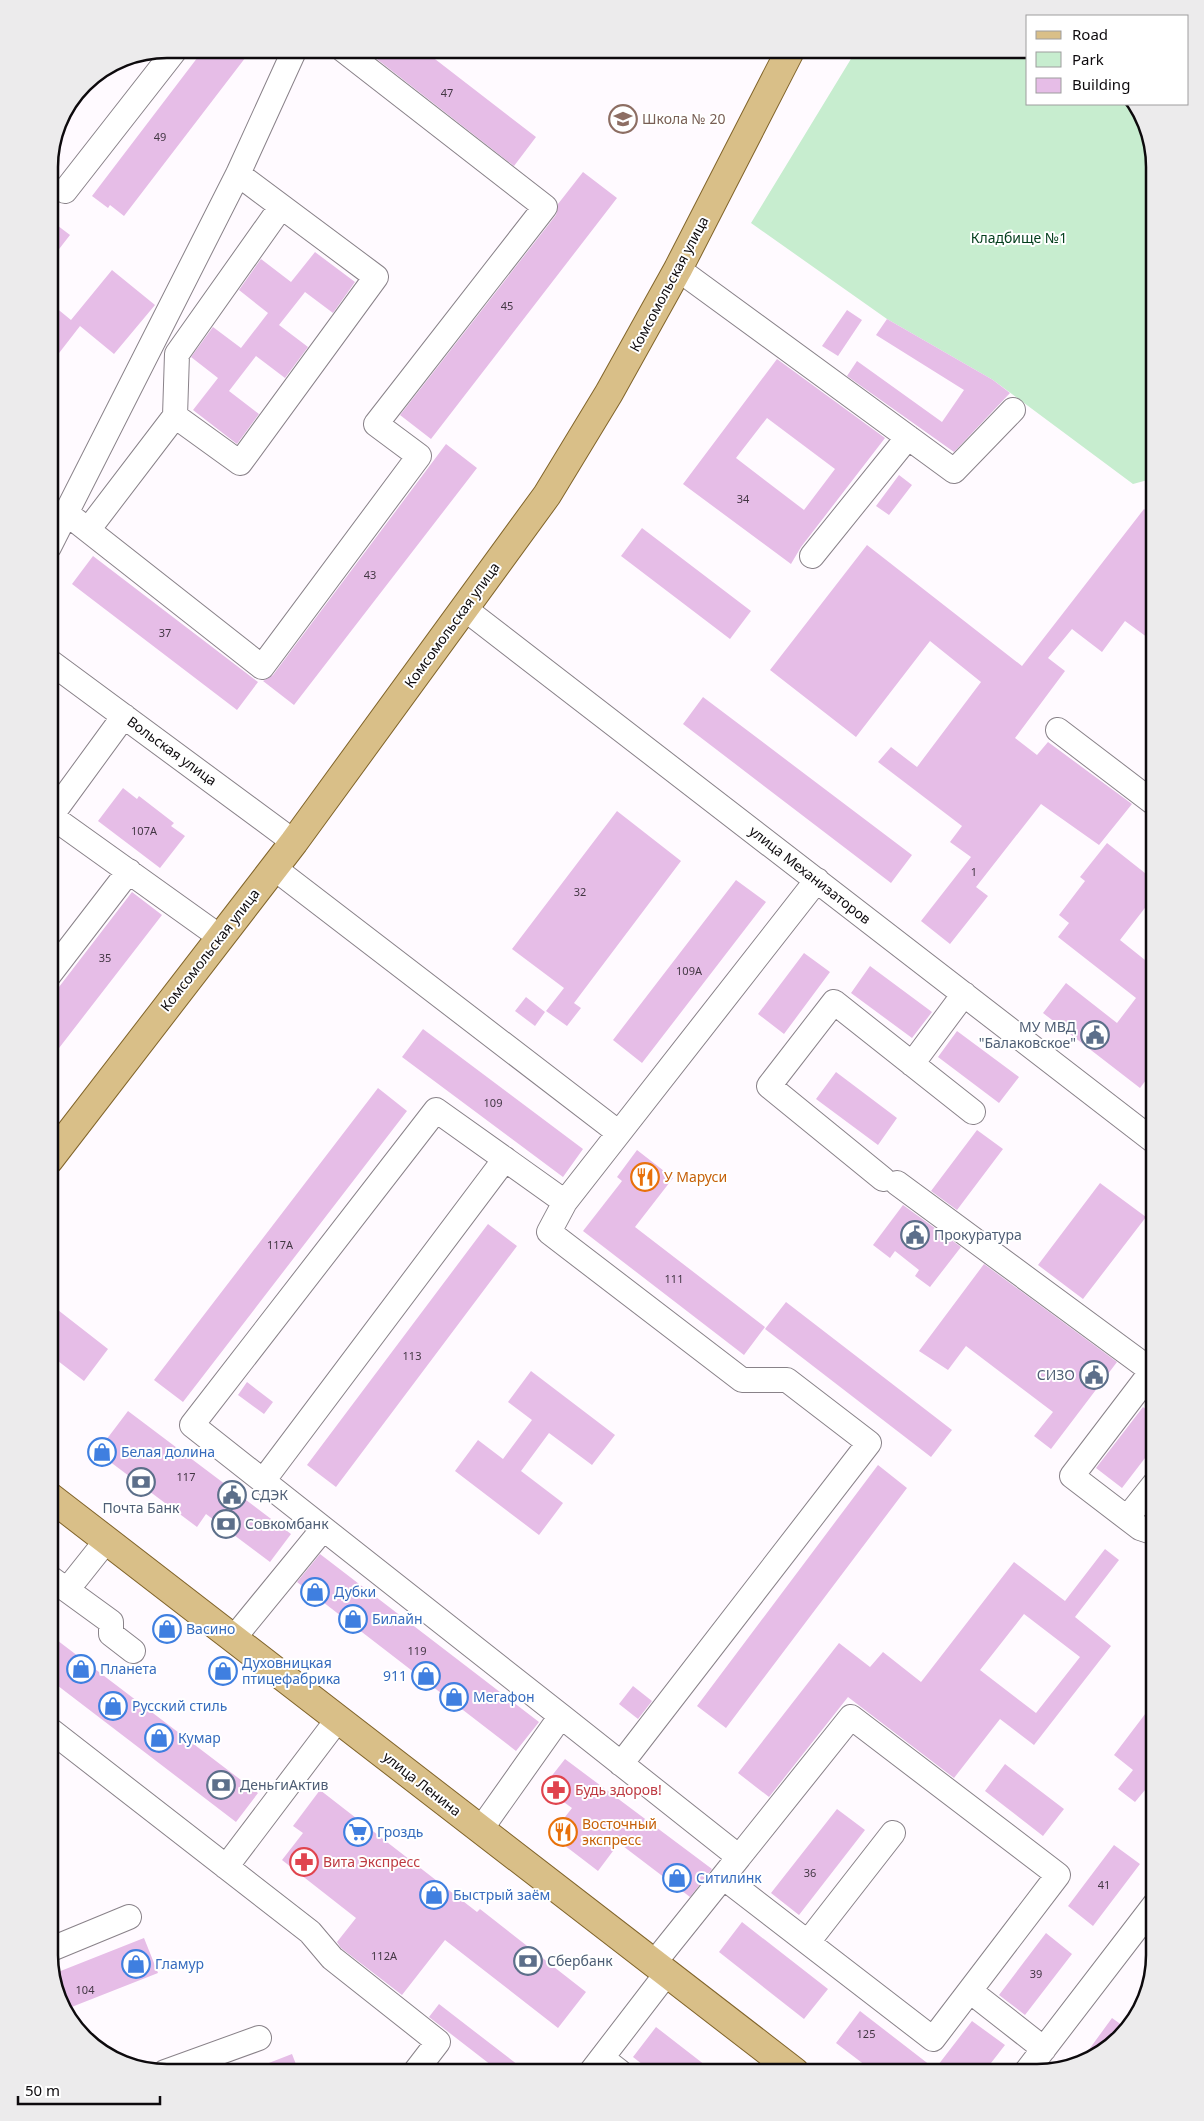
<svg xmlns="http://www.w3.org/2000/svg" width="1204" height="2121" font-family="'Noto Sans',sans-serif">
  <rect width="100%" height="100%" fill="#fffaff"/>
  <path fill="#c7edcf" d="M857 49H1028V104H1134L1143 115 1155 166V478L1133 484 993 380 887 319 751 223Z"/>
  <path fill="#e6bde7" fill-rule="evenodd" d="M204 49H252L124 216 110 205 108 208 92 196Z
    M364 49H422L536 137 514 166Z
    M583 172 617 198 431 439 400 415 556 215 558 204Z
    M49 219 70 235 49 262Z
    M315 252 355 282 333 313 305 292 279 325 308 347 285 378 256 356 229 391 259 414 237 444 193 410 218 378 191 357 213 327 241 348 268 313 239 290 261 259 291 282Z
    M112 270 155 305 114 354 80 326 49 366V302L71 320Z
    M847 310 862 320 838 356 822 346Z
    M887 319 993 380 1010 393 954 452 847 376 857 361 942 422 964 390 876 335Z
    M777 359 885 438 801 547 791 564 683 484ZM767 418 835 469 804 510 736 458Z
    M446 444 477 468 294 705 263 681 273 675Z
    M899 475 912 485 889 515 876 506Z
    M1144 509 1155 518V643L1125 621 1102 652 1072 629 1048 658 1065 671 1015 738 1037 755 1048 742 1132 804 1099 845 1041 804 976 887 988 896 950 944 921 921 971 857 950 842 962 826 878 762 891 747 917 767 981 682 930 641 856 737 770 670 867 545 1022 666Z
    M642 528 751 611 730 639 621 556Z
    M93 556 258 682 237 710 72 584Z
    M703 697 912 855 891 883 683 724Z
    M123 788 137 799 139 796 174 823 171 826 185 836 160 868 98 821Z
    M617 811 681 861 574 1003 581 1008 567 1026 546 1011 564 988 512 949Z
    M1107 843 1155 881V895L1120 940 1155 968V1068L1140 1088 1043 1013 1066 983 1117 1023 1136 998 1058 937 1069 923 1059 915 1085 881 1080 877Z
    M736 880 766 902 642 1063 613 1040Z
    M132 892 162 915 49 1061V1000Z
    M804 953 830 972 784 1034 758 1014Z
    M870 966 932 1012 912 1038 851 993Z
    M526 997 545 1012 535 1026 515 1011Z
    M423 1029 583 1149 563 1177 402 1057Z
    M957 1031 1019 1077 999 1103 938 1057Z
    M836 1072 897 1118 878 1145 816 1099Z
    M378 1088 407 1111 183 1402 154 1380Z
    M977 1130 1003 1149 957 1210 931 1191Z
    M637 1150 673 1178 635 1227 765 1327 744 1355 583 1231 622 1181 617 1177Z
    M1100 1183 1146 1217 1083 1299 1038 1265Z
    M903 1205 961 1247 930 1287 915 1276 919 1270 895 1251 890 1258 873 1245Z
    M488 1224 517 1246 336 1487 307 1465Z
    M984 1264 1117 1362 1051 1449 1034 1436 1053 1412 966 1346 948 1370 919 1351Z
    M786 1302 952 1430 931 1457 765 1329Z
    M49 1303 108 1349 84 1381 49 1354Z
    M531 1371 615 1435 592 1465 549 1433 521 1471 563 1503 539 1535 455 1471 478 1440 503 1459 532 1420 508 1402Z
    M247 1382 273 1402 264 1414 238 1395Z
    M1143 1407 1155 1417V1445L1122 1488 1096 1468Z
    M128 1411 291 1534 270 1562 206 1514 197 1527 97 1452Z
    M878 1465 907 1488 726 1728 697 1706Z
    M1105 1549 1119 1560 1075 1617 1111 1646 1034 1745 1000 1719 954 1778 848 1697 769 1797 738 1773 839 1643 870 1667 883 1652 921 1682 1014 1562 1065 1601ZM1024 1614 1080 1657 1036 1713 980 1670Z
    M320 1554 539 1722 516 1751 297 1582Z
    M49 1634 258 1793 236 1822 49 1679Z
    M633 1686 652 1701 638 1719 619 1704Z
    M1155 1701V1778L1135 1802 1118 1789 1133 1770 1114 1755Z
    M565 1759 712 1869 690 1897 619 1843 598 1871 551 1835 572 1808 543 1787Z
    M1005 1764 1064 1809 1043 1836 985 1791Z
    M320 1790 477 1912 480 1909 586 1992 558 2028 445 1940 402 1995 341 1948 337 1942 356 1918 282 1860 303 1833 293 1826Z
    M837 1809 865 1830 799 1915 771 1893Z
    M1114 1845 1140 1864 1093 1926 1068 1906Z
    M742 1922 828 1989 804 2019 719 1952Z
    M1046 1933 1072 1954 1025 2015 999 1995Z
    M144 1938 158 1973 64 2010 61 2006 53 1974Z
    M439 2004 527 2072H500L429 2017Z
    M860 2011 935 2069 972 2021 1005 2045 984 2072H874L836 2043Z
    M1112 2018 1126 2028 1090 2059 1085 2055Z
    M656 2027 714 2072H652L633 2057Z
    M292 2054 299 2072H249L248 2071Z"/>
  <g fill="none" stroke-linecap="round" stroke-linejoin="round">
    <defs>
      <path id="minor" d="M65 191 176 49
        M678 269 954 471 1013 410
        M175 416 177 354 281 207
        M65 512 262 667 419 456 376 424 545 207 342 49
        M88 530 175 416 240 463 376 277 238 174
        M49 547 238 174 295 49
        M812 556 908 437
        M465 609 1155 1142
        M49 661 294 842
        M1058 730 1155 804
        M49 814 51 816 124 716
        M51 816 220 937
        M274 868 619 1133 817 880
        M49 975 129 871
        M912 1064 964 994
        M883 1179 769 1086 834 1002 973 1112
        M897 1183 1152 1371 1155 1366
        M565 1202 549 1232 742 1380H787L869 1443 621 1764
        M1152 1371 1072 1476 1140 1528 1155 1533
        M263 1481 505 1159
        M1127 1518 1155 1483
        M106 1541 67 1590 111 1622V1634L133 1651
        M49 1577 67 1590
        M233 1639 323 1529
        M561 1716 739 1857 654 1963
        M49 1729 310 1932 332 1958 438 2042 415 2072
        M481 1829 561 1716 192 1425 436 1110 565 1202 619 1133
        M226 1867 338 1719
        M723 1877 933 2039 1058 1875 851 1717 739 1857
        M808 1942 893 1833
        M49 1950 129 1917
        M970 1991 1044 2049
        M602 2058 620 2072
        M165 2072 259 2038
        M591 2072 667 1973
        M1026 2072 1155 1904"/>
      <path id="major" d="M49 1160 294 842 547 495 609 393 678 269 791 49
        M49 1496 795 2072"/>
    </defs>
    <use href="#minor" stroke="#898289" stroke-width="26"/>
    <use href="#major" stroke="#81642a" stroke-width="30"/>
    <use href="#minor" stroke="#fff" stroke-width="24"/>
    <use href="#major" stroke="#d9bf88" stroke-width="28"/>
  </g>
  <defs>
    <symbol id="school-ring" viewBox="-11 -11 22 22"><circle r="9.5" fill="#fff" stroke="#8d6e63" stroke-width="1.5"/><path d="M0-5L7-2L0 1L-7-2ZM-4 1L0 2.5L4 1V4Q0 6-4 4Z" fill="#8d6e63"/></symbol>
    <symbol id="civic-ring" viewBox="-11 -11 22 22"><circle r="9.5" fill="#fff" stroke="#5c6f8a" stroke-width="1.5"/><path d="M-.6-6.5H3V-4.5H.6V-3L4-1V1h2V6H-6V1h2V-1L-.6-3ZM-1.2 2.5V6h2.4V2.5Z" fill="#5c6f8a"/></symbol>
    <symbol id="restaurant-ring" viewBox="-11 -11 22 22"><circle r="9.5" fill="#fff" stroke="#e8710a" stroke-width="1.5"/><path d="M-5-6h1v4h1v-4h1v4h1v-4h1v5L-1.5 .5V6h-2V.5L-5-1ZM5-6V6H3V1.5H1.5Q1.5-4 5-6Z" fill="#e8710a"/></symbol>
    <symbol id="shop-ring" viewBox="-11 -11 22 22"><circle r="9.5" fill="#fff" stroke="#3f7fe0" stroke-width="1.5"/><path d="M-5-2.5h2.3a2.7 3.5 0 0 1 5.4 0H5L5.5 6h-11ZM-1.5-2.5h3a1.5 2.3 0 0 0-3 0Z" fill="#3f7fe0"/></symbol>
    <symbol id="bank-ring" viewBox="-11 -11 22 22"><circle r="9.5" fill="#fff" stroke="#5c6f8a" stroke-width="1.5"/><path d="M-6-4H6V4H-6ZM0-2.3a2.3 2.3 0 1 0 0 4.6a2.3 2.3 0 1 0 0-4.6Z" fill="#5c6f8a"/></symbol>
    <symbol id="pharmacy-ring" viewBox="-11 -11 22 22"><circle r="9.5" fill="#fff" stroke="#e0444e" stroke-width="1.5"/><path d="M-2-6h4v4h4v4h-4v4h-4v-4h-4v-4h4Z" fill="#e0444e"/></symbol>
    <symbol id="supermarket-ring" viewBox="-11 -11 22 22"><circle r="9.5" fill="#fff" stroke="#3f7fe0" stroke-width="1.5"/><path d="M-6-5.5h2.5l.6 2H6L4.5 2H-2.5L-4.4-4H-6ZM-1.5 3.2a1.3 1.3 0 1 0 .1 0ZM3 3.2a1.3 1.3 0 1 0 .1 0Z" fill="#3f7fe0"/></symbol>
  </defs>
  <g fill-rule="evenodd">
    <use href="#school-ring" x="607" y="103" width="32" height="32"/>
    <use href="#civic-ring" x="1079" y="1019" width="32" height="32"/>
    <use href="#restaurant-ring" x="629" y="1161" width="32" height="32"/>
    <use href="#civic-ring" x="899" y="1219" width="32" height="32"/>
    <use href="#civic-ring" x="1078" y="1359" width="32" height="32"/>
    <use href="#shop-ring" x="86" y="1436" width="32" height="32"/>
    <use href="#bank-ring" x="125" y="1466" width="32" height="32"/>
    <use href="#civic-ring" x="216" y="1479" width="32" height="32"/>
    <use href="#bank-ring" x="210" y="1508" width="32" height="32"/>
    <use href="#shop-ring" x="299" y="1576" width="32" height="32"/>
    <use href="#shop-ring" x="337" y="1603" width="32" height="32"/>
    <use href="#shop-ring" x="151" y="1613" width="32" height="32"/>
    <use href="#shop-ring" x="65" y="1653" width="32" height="32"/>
    <use href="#shop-ring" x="207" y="1655" width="32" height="32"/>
    <use href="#shop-ring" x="410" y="1660" width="32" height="32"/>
    <use href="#shop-ring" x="438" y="1681" width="32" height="32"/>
    <use href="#shop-ring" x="97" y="1690" width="32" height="32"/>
    <use href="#shop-ring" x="143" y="1722" width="32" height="32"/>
    <use href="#bank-ring" x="205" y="1769" width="32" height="32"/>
    <use href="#pharmacy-ring" x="540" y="1774" width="32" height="32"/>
    <use href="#supermarket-ring" x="342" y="1816" width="32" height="32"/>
    <use href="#restaurant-ring" x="547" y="1816" width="32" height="32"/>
    <use href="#pharmacy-ring" x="288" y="1846" width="32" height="32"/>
    <use href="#shop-ring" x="661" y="1862" width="32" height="32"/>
    <use href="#shop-ring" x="418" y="1879" width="32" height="32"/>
    <use href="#bank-ring" x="512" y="1945" width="32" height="32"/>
    <use href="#shop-ring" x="120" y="1948" width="32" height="32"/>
  </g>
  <g text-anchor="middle" stroke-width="4" stroke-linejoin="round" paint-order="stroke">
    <g font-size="11" fill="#433744">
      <text x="447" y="97">47</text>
      <text x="160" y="141">49</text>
      <text x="507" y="310">45</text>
      <text x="743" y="503">34</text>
      <text x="370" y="579">43</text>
      <text x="165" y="637">37</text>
      <text x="144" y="835">107А</text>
      <text x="974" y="876">1</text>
      <text x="580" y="896">32</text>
      <text x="105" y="962">35</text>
      <text x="689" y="975">109А</text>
      <text x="493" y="1107">109</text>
      <text x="280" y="1249">117А</text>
      <text x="674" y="1283">111</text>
      <text x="412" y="1360">113</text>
      <text x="186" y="1481">117</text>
      <text x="417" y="1655">119</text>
      <text x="810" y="1877">36</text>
      <text x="1104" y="1889">41</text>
      <text x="384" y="1960">112А</text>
      <text x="1036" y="1978">39</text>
      <text x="85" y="1994">104</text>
      <text x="866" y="2038">125</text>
    </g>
    <g font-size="14" fill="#785e54" stroke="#fff" text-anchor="start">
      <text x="642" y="124">Школа № 20</text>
    </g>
    <g font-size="14" fill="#023d1b" stroke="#fff">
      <text x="1019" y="243">Кладбище №1</text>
    </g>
    <g font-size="14" fill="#0d0a0d" stroke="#fff">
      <text transform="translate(669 284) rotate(-62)" y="5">Комсомольская улица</text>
      <text transform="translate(452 625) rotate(-54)" y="5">Комсомольская улица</text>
      <text transform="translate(172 751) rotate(36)" y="5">Вольская улица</text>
      <text transform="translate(810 875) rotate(38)" y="5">улица Механизаторов</text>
      <text transform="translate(210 950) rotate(-52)" y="5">Комсомольская улица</text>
      <text transform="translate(422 1784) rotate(38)" y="5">улица Ленина</text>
    </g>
    <g font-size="14" fill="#4e5e75" stroke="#fff" text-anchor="start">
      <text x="1076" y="1032" text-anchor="end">МУ МВД<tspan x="1076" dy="16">"Балаковское"</tspan></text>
      <text x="934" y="1240">Прокуратура</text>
      <text x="1075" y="1380" text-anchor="end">СИЗО</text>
      <text x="251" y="1500">СДЭК</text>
      <text x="141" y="1513" text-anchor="middle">Почта Банк</text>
      <text x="245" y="1529">Совкомбанк</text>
      <text x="240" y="1790">ДеньгиАктив</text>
      <text x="547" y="1966">Сбербанк</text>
    </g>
    <g font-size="14" fill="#c56008" stroke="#fff" text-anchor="start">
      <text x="664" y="1182">У Маруси</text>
      <text x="582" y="1829">Восточный<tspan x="582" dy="16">экспресс</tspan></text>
    </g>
    <g font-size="14" fill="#366cbe" stroke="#fff" text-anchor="start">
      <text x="121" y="1457">Белая долина</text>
      <text x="334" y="1597">Дубки</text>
      <text x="372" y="1624">Билайн</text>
      <text x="186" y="1634">Васино</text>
      <text x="242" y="1668">Духовницкая<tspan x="242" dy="16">птицефабрика</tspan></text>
      <text x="100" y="1674">Планета</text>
      <text x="407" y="1681" text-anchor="end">911</text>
      <text x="473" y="1702">Мегафон</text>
      <text x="132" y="1711">Русский стиль</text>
      <text x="178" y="1743">Кумар</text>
      <text x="377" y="1837">Гроздь</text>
      <text x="696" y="1883">Ситилинк</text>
      <text x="453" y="1900">Быстрый заём</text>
      <text x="155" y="1969">Гламур</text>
    </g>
    <g font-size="14" fill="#be3a42" stroke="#fff" text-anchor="start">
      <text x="575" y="1795">Будь здоров!</text>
      <text x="323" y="1867">Вита Экспресс</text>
    </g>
  </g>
  <path d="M0 0H1204V2121H0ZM167 58H1037A109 109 0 0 1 1146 167V1955A109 109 0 0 1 1037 2064H167A109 109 0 0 1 58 1955V167A109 109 0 0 1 167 58Z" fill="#ecebec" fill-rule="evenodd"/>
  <path fill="none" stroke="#0d0a0d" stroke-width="2.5" d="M167 58H1037A109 109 0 0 1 1146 167V1955A109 109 0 0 1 1037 2064H167A109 109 0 0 1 58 1955V167A109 109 0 0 1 167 58Z"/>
  <rect x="1026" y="15" width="162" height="90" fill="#ffffff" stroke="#9e9d9e"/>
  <rect x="1036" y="31" width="25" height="8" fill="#d9bf88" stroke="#9e9d9e"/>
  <text x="1072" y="40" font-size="15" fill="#0d0a0d">Road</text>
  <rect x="1036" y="52" width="25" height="15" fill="#c7edcf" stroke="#9e9d9e"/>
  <text x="1072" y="65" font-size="15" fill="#0d0a0d">Park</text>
  <rect x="1036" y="78" width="25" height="15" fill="#e6bde7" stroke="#9e9d9e"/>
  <text x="1072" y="90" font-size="15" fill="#0d0a0d">Building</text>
  <path d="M18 2096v8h142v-8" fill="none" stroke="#0d0a0d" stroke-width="2.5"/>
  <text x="25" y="2096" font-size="15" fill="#0d0a0d" stroke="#ffffff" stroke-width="4" paint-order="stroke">50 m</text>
</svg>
